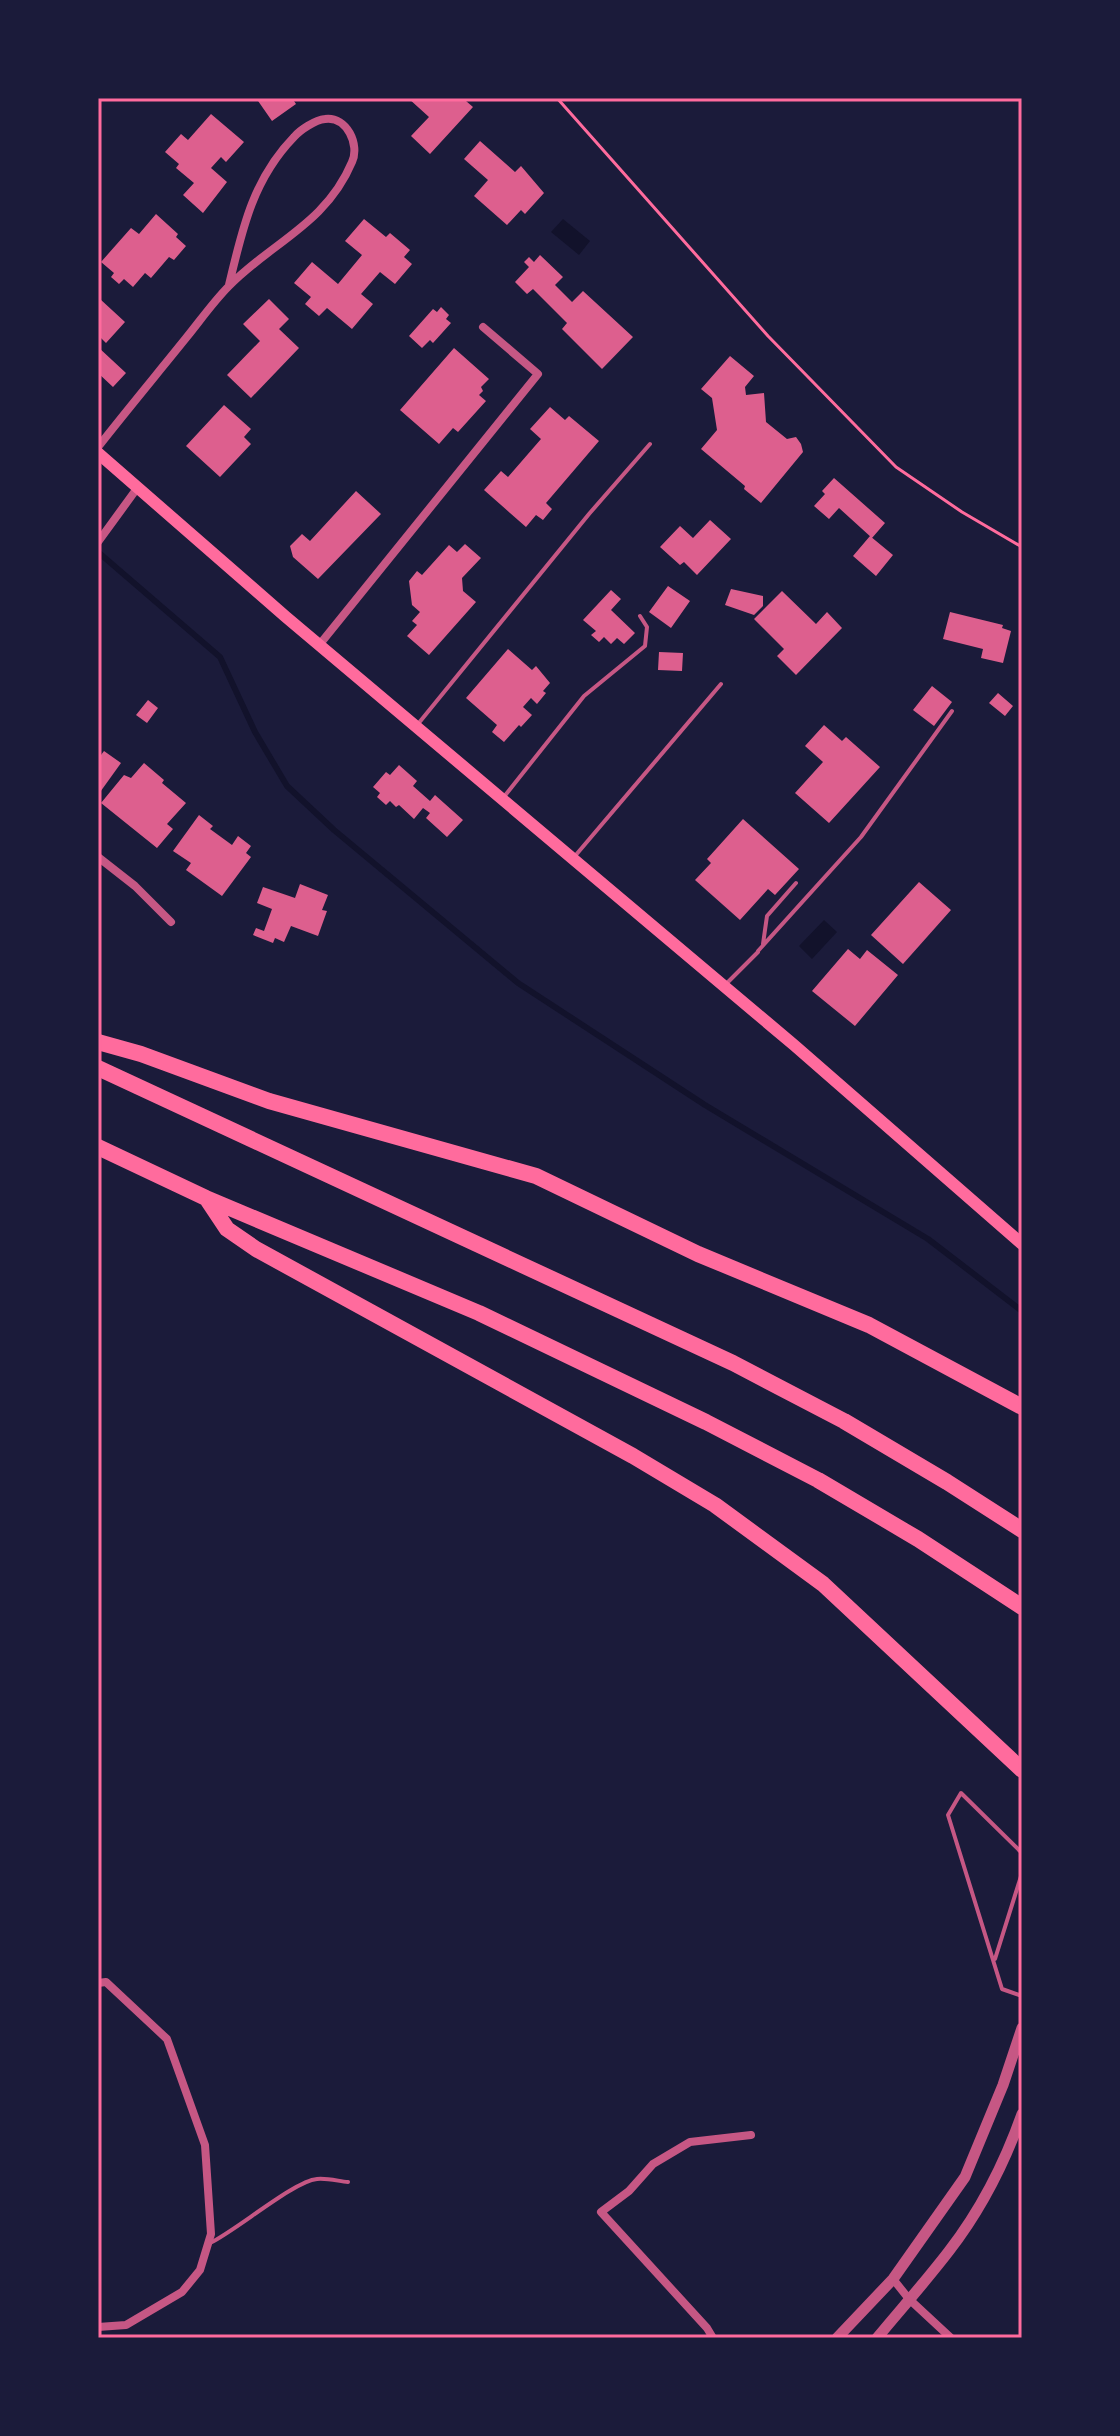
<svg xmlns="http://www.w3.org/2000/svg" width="1120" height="2436" font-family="'Times New Roman',serif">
  <rect width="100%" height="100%" fill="#1b1b3a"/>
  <path fill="#12122b" d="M563 219 590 241 579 255 551 232Z
    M824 920 837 932 812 959 799 946Z"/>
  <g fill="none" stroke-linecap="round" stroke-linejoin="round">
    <path stroke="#12122b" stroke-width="6" d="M98 552 220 657 255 732 287 786 334 830 518 983 705 1105 928 1239 1022 1311"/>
  </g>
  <path fill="#dd5f8e" d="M256 98H292L296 104 272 121Z
    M408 98H469L466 101 473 107 430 154 411 136 429 117Z
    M211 114 244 142 226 162 221 157 211 168 227 182 203 213 183 195 194 183 176 168 179 164 165 152 181 134 188 140Z
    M480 141 515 172 521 166 544 193 525 214 521 210 507 225 474 196 488 180 464 159Z
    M156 214 178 234 176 237 186 246 174 260 169 257 151 278 145 273 133 287 124 279 119 284 111 277 114 273 101 262 131 228 139 234Z
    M364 219 386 237 390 233 410 250 404 257 412 264 395 284 380 272 361 294 373 304 352 329 327 308 319 316 305 304 311 297 294 283 312 262 338 284 362 255 345 241Z
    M540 255 563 277 555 285 572 302 583 291 633 337 602 369 562 329 567 323 533 289 527 294 515 282 529 267 524 262 529 257 534 262Z
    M100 299 125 322 106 343 100 337 98 340V302Z
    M269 299 289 319 279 329 299 348 251 398 227 375 260 341 243 324Z
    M441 307 449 315 446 319 451 323 433 343 430 340 422 348 409 336 433 309 437 312Z
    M98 347 126 373 113 387 98 373Z
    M454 348 489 379 481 387 483 391 479 395 486 401 458 432 453 428 439 444 400 410Z
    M730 356 754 376 745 387 746 395 764 393 766 422 787 439 796 437 801 444 803 452 761 503 744 489 745 486 701 449 717 430 712 398 701 389Z
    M224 405 251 429 244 437 251 444 220 477 186 446Z
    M550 407 565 420 569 416 599 441 546 503 552 509 543 520 536 515 526 527 484 490 501 471 508 477 541 439 530 429Z
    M834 478 885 523 872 538 839 508 829 519 814 506 825 494 822 491Z
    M356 491 381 514 318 579 293 557 290 546 302 534 310 541Z
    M710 520 731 539 697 575 684 562 680 565 660 547 680 526 693 538Z
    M870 536 893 555 876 576 853 556Z
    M465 544 481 558 462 578 463 591 476 602 429 655 407 636 417 625 412 621 420 612 412 605 409 581 417 571 422 575 449 545 457 552Z
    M668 586 690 601 671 628 649 612Z
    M731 589 763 596V606L754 615 725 605Z
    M611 590 621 599 611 610 635 633 624 644 617 638 611 644 604 637 599 642 591 635 596 631 583 620Z
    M782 591 816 624 827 612 842 628 796 675 777 656 784 649 754 619Z
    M950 612 1003 625 1002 628 1011 631 1003 663 981 658 983 649 943 639Z
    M508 649 532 670 536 666 550 683 543 691 546 693 537 704 531 698 523 707 532 715 521 727 519 725 504 742 492 732 497 725 466 698Z
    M659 652 683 653 682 671 658 670Z
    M932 686 952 702 934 726 913 710Z
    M998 693 1013 706 1005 716 989 703Z
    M148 700 158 708 147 723 136 715Z
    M824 725 842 741 846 737 880 767 829 823 795 793 823 762 805 746Z
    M104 751 121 763 98 795V759Z
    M144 763 164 780 162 783 186 803 167 824 173 829 157 848 101 803 124 775 131 778Z
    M399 765 417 781 413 786 430 801 435 795 463 820 447 837 426 818 430 813 423 808 414 819 399 805 396 807 390 801 386 805 377 797 380 793 373 787 386 772 390 775Z
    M199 815 213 826 210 829 232 845 238 836 251 846 246 853 251 857 222 896 186 870 191 863 173 851Z
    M743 819 799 869 775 895 768 889 740 920 695 880 711 863 707 859Z
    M919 882 951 910 903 964 871 935Z
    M300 884 328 895 322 910 327 911 318 936 291 926 284 942 275 938 273 943 253 935 256 928 264 931 272 909 257 903 263 887 295 898Z
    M848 949 860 959 867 950 898 975 855 1026 812 991Z"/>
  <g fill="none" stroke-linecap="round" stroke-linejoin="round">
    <path stroke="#ff6b9d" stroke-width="3" d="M557 98 768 336 896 467 962 512 1022 547"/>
    <path stroke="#c65784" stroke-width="4" d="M418 724 589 514 650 444
      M503 798 584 696 645 646 647 627 640 616
      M575 856 721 684
      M763 944 767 916 796 883
      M758 951 861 837 952 711
      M725 985 758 952
      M1022 1853 961 1793 948 1815 1002 1989 1022 1996
      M995 1959 1022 1873
      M210 2243C237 2230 294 2181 317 2179 327 2178 338 2181 348 2182"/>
    <path stroke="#c65784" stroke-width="8" d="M98 447C127 410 157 374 186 338 200 321 213 302 229 286 272 242 326 224 352 162 360 145 347 116 325 119 315 120 300 130 294 137 253 179 242 230 229 285
      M98 542 138 487
      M320 644 538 374 483 327
      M98 857 135 886 171 922
      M98 1983 106 1982 167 2039 205 2145 211 2234 200 2270 182 2292 126 2325 98 2327
      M893 2279 909 2299 951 2338
      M713 2338 707 2328 601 2212 629 2191 653 2164 690 2142 751 2135"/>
    <path stroke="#c65784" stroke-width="11" d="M837 2338 893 2279 965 2177 1003 2085 1022 2028
      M877 2338C901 2309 926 2281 949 2251 980 2211 1005 2162 1022 2114"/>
    <path stroke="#ff6b9d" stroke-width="12" d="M98 453 286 617 794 1045 1022 1244"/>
    <path stroke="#ff6b9d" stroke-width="16" d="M98 1042 141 1054 269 1101 536 1176 698 1254 869 1325 1022 1407
      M98 1068 733 1363 844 1421 947 1482 1022 1530
      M98 1147 206 1198 479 1313 706 1422 818 1480 918 1539 1022 1607
      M207 1199 227 1229 256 1249 633 1456 715 1505 823 1584 1022 1770"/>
  </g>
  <rect width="1120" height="2436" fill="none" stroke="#1b1b3a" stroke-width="200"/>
  <rect x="100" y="100" width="920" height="2236" fill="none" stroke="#ff6b9d" stroke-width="3"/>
</svg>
